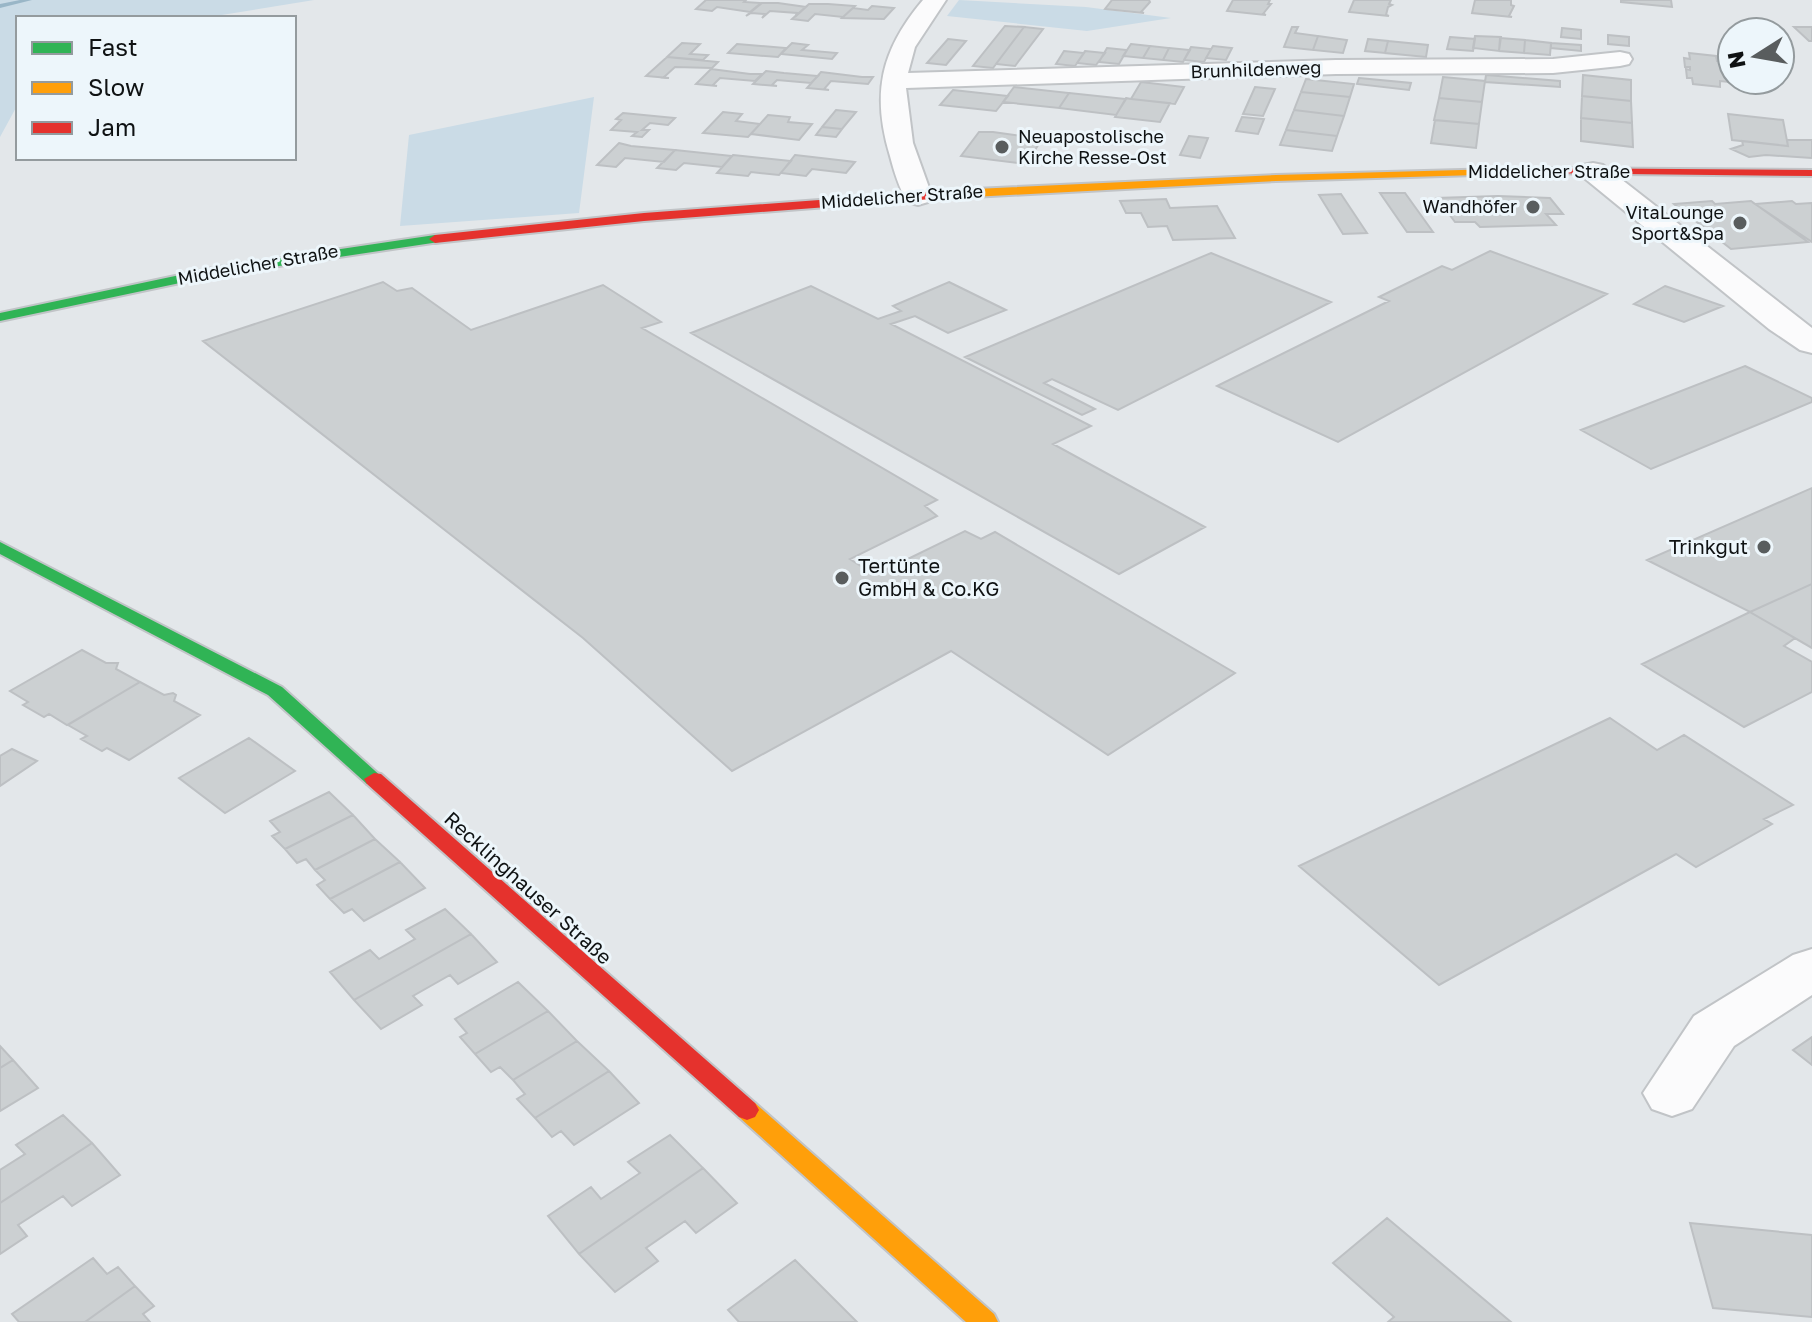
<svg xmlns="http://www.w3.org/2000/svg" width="1812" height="1322" font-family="'Golos Text',sans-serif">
  <rect width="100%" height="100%" fill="#e3e7ea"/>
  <path fill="#cadbe6" d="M0 0H314L203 18H18V104L0 137Z
    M959 0 1086 7 1171 18 1087 31 947 16Z
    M594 97 579 213 400 226 409 135Z"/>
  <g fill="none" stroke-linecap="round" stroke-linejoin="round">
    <path fill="#99b6c7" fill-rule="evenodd" d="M20 0H32L0 8V4Z"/>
  </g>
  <path fill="#ccd0d2" stroke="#bdc0c3" stroke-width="2" d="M706 0H746L744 2 761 3 750 12 717 7 712 11 696 9Z
    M1112 0H1149L1150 2 1141 12 1144 13 1105 9Z
    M1233 0H1270L1268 4H1271L1263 14 1266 15 1227 11Z
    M1354 0H1391L1389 4 1392 5 1388 7 1386 15 1389 16 1349 12Z
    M1475 0H1511V5L1514 6 1509 16 1512 17 1472 13Z
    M1621 0H1671L1672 7 1621 2Z
    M762 3H778L806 7 795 17 797 13 770 11 762 18 765 14 751 13 746 16Z
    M809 4H828L855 6 843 17 815 14 808 21 792 19Z
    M872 6 894 8 884 19 842 18 853 8 868 10Z
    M1005 26 1024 27 993 68 973 66Z
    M1024 27 1043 29 1015 66 996 64Z
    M1292 27H1298L1295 33 1318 36 1313 50 1284 47Z
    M1794 27H1812V41H1809Z
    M1562 28 1581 30V39L1561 37Z
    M1608 35 1629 37V46L1608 44Z
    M1318 36 1347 40 1343 53 1313 50Z
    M1475 36 1501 37 1499 51 1473 48Z
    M1450 37 1475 39 1473 51 1447 49Z
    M1500 38 1525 40 1524 53 1499 51Z
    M948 39 966 41 946 65 927 63Z
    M1368 39 1388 41 1385 53 1365 51Z
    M1525 40 1551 43 1550 55 1524 53Z
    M1388 41 1428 45 1426 57 1385 53Z
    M682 43 700 44 690 54 708 55 703 60 667 57Z
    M792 43 808 45 802 50 837 53 832 59 781 54Z
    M1551 43 1581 45V51L1551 48Z
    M737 44 786 48 778 57 728 53Z
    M1131 44 1150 46 1143 58 1123 56Z
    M1150 46 1169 48 1163 60 1143 58Z
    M1213 46 1232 48 1226 60 1206 58Z
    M1191 47 1211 49 1204 62 1184 60Z
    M1107 48 1127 50 1119 64 1099 62Z
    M1169 48 1190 50 1183 62 1163 60Z
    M1064 51 1084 53 1075 66 1056 64Z
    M1085 51 1105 53 1096 65 1077 63Z
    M1689 53 1716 56 1717 61 1732 62V80H1758L1759 85 1720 81V87L1693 84 1692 78H1687L1686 69 1690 70V67H1685L1684 58 1690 59Z
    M667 57 718 62 712 68 675 67 663 78H669L646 76Z
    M711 69 750 74H762L755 81 720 78 713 85 717 86 696 84Z
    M766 71 784 73 818 76 811 83 777 80 772 85 777 86 753 84Z
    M821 72 862 77H873L868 84 831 81 824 89 829 90 807 88Z
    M1486 75 1560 81V87L1485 82Z
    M1583 75 1631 80V101L1582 96Z
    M1443 77 1485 81 1482 102 1439 98Z
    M1359 78 1411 83 1409 90 1357 84Z
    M1306 79 1354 84 1350 97 1301 92Z
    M1141 82 1184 87 1175 104 1131 99Z
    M1014 87 1069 93 1059 108 1003 102Z
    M1255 87 1275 89 1263 116 1243 114Z
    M953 90 1008 96 996 111 940 105Z
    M1301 92 1350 97 1344 116 1294 110Z
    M1069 93 1126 99 1116 115 1059 108Z
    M1582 96 1631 101 1632 123 1581 118Z
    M1126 98 1131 99 1170 103 1160 122 1115 117Z
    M1439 98 1482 102 1479 124 1434 120Z
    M836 110 856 112 842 129 822 127Z
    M1294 110 1344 116 1337 136 1286 130Z
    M723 112 742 114 736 121 760 124 748 137 703 133Z
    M623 113 675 118 668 125 650 123 642 130H649L642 137 632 136 637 132 611 130 621 120 616 119Z
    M1728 114 1783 120 1788 146 1732 140Z
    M768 115 790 117 788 122 812 124 799 140 751 134Z
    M1242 117 1264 119 1258 134 1236 131Z
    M1581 118 1632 123 1633 147 1581 141Z
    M1435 120 1479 124 1476 148 1431 143Z
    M822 127 842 129 836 137 816 135Z
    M1286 130 1337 136 1332 151 1280 145Z
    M979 132H993L1042 139 1026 164 961 156Z
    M1189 136 1208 138 1200 158 1180 155Z
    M1787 140H1812V158L1766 155 1749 157 1731 149 1743 145 1742 141 1788 146Z
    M619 143 631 146 675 150 664 162 625 158 616 167 597 165Z
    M675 150 732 156 722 167 684 163 676 170 657 168Z
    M733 155 791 161 779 175 751 172 748 176 717 173Z
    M795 155 847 161 855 162 846 173 812 169 806 176 781 173Z
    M1380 193H1405L1433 232H1407Z
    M1341 194 1367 233 1343 234 1319 195Z
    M1498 196 1550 198 1563 214H1546L1556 225 1480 227 1475 222H1455L1437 198Z
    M1166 199 1170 208 1217 206 1235 238 1173 240 1167 226 1148 227 1141 213H1126L1120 201Z
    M1712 201 1715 204 1751 201 1808 242 1731 249 1674 204Z
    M1792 201 1796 204 1812 203V242L1755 204Z
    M1490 251 1607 294 1338 442 1217 386 1389 301 1379 297 1442 266 1452 270Z
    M1211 253 1331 302 1118 410 1052 379 1044 383 1095 409 1082 415 965 357Z
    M383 282 397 291 412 288 471 330 603 285 661 322 642 328 937 500 925 506 937 516 850 559 875 575 965 531 981 539 995 532 1235 673 1108 755 951 651 732 771 583 638 203 341Z
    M949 282 1006 310 948 333 915 316 891 324 1091 426 1053 444 1205 527 1119 574 691 333 811 286 878 319 901 311 893 306Z
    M1665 286 1723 306 1684 322 1634 304Z
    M1745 366 1812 398V402L1651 469 1581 430Z
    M1812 488V584L1750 612 1647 560Z
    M1812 584V648L1750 612Z
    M1750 612 1795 638 1784 646 1812 662V692L1744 727 1642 664Z
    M82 650 106 663H118L116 669 140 682 67 725 49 714 44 717 23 705 28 702 10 691Z
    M140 682 164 695 173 693 176 695 174 701 200 715 129 760 107 748 102 751 81 739 87 736 68 725Z
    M1610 718 1657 750 1684 735 1793 805 1764 819 1772 824 1696 867 1676 854 1439 985 1299 866Z
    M249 738 295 771 225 813 179 778Z
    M12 749 37 761 0 786V756Z
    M329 792 353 815 285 849 272 836 280 832 270 821Z
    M353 815 375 839 315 870 306 859 297 863 285 849Z
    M375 839 400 862 330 899 317 885 325 880 315 870Z
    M400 862 425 888 364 921 352 909 344 913 330 899Z
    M445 909 471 934 354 1000 330 972 370 950 379 959 415 939 406 930Z
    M471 934 497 962 458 984 450 975 413 996 422 1005 381 1029 354 1000Z
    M518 982 548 1011 475 1054 460 1037 467 1033 455 1019Z
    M548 1011 577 1041 513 1080 500 1067 491 1072 475 1054Z
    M1812 1037V1065L1793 1050Z
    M577 1041 609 1071 535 1118 517 1099 525 1094 513 1080Z
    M0 1046 13 1060 0 1068Z
    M13 1060 38 1088 0 1111V1068Z
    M609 1071 639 1103 574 1145 561 1131 552 1137 535 1118Z
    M63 1115 92 1143 0 1203V1170L25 1154 16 1145Z
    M670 1135 703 1168 579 1254 548 1216 591 1187 601 1199 640 1173 628 1162Z
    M92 1143 120 1175 72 1206 63 1196 18 1225 27 1236 0 1254V1203Z
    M703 1168 737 1203 696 1233 685 1221 646 1248 658 1261 615 1292 579 1254Z
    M1387 1218 1511 1322H1388L1394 1317 1333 1263Z
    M1690 1223 1812 1235V1317L1713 1308Z
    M93 1258 107 1274 118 1267 135 1286 85 1322H19L12 1314Z
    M795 1260 857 1322H739L728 1310Z
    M135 1286 154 1306 143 1314 150 1322H85Z"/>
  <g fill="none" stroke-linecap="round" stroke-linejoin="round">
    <defs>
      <path id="street" d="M923 0H946L915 47 908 73 1336 60 1553 59 1620 52 1629 54 1632 59 1629 64 1620 66 1553 73 1336 74 906 88 913 143 932 196 928 202 918 205 908 202C899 189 894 171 890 156 871 93 881 50 923 0Z
        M1593 163 1603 165 1812 328V353L1800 350 1769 329 1583 177 1579 171 1583 165Z
        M1812 949V995L1734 1046 1692 1109 1672 1116 1652 1109 1643 1093 1694 1016 1793 955Z"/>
      <path id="fast" d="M435 235 439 236V242L213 276 0 321V313L213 268Z
        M0 542 282 687 384 779 381 784H367L268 695 0 554Z"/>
      <path id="slow" d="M1538 168 1542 169V173L1276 181 954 198 948 194 954 190 1276 175Z
        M747 1100 755 1103 994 1314 998 1322H966L739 1117 735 1110 739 1103Z"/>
      <path id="jam" d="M1538 168 1812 170V176L1534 173V169Z
        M954 190 960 194 958 197 644 221 435 243 429 239 435 235 644 213Z
        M374 773 381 774 755 1103 759 1110 755 1117 747 1120 739 1117 367 784 364 779Z"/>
    </defs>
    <use href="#street" stroke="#c1c4c7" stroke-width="4"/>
    <use href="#fast" stroke="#c1c4c7" stroke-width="4"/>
    <use href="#slow" stroke="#c1c4c7" stroke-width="4"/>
    <use href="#jam" stroke="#c1c4c7" stroke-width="4"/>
    <use href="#street" fill="#fbfbfc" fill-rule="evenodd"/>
    <use href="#fast" fill="#30b455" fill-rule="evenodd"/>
    <use href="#slow" fill="#ff9f0a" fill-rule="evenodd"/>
    <use href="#jam" fill="#e5322d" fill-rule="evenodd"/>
  </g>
  <g fill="#595d5e" stroke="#edf6fb" stroke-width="3">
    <circle cx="1002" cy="147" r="8"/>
    <circle cx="1533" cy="207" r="8"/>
    <circle cx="1740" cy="223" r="8"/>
    <circle cx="1764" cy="547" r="8"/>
    <circle cx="842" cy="578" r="8"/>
  </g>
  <g text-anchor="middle" stroke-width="6" stroke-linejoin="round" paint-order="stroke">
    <g font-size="18" fill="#0f1213" stroke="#edf6fb">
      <text transform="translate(1256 70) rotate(-2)" y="6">Brunhildenweg</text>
      <text x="1549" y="178">Middelicher Straße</text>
      <text transform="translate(902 197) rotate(-4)" y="6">Middelicher Straße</text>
      <text transform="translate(258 265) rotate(-10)" y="6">Middelicher Straße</text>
    </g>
    <g font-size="18" fill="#0f1213" stroke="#edf6fb" text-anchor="end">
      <text x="1018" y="143" text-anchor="start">Neuapostolische<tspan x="1018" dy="21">Kirche Resse-Ost</tspan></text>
      <text x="1517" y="213">Wandhöfer</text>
      <text x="1724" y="219">VitaLounge<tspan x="1724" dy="21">Sport&amp;Spa</tspan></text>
    </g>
    <g font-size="20" fill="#0f1213" stroke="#edf6fb" text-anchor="end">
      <text x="1748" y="554">Trinkgut</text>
      <text x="858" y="573" text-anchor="start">Tertünte<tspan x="858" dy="23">GmbH &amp; Co.KG</tspan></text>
    </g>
    <g font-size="20" fill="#0f1213" stroke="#edf6fb">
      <text transform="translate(528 888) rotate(42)" y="7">Recklinghauser Straße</text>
    </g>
  </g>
  <rect x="16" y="16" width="280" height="144" fill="#edf6fb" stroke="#949b9e" stroke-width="2"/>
  <rect x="32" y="42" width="40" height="12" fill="#30b455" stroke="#949b9e" stroke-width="2"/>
  <text x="88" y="56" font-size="24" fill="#0f1213">Fast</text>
  <rect x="32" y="82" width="40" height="12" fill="#ff9f0a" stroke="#949b9e" stroke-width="2"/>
  <text x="88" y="96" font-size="24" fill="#0f1213">Slow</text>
  <rect x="32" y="122" width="40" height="12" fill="#e5322d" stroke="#949b9e" stroke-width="2"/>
  <text x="88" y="136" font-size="24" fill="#0f1213">Jam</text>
  <g transform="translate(1756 56) rotate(259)"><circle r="38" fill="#edf6fb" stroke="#949b9e" stroke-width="2"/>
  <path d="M0-6L14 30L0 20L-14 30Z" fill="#595d5e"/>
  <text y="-12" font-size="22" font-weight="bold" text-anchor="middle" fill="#0f1213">N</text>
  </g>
</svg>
